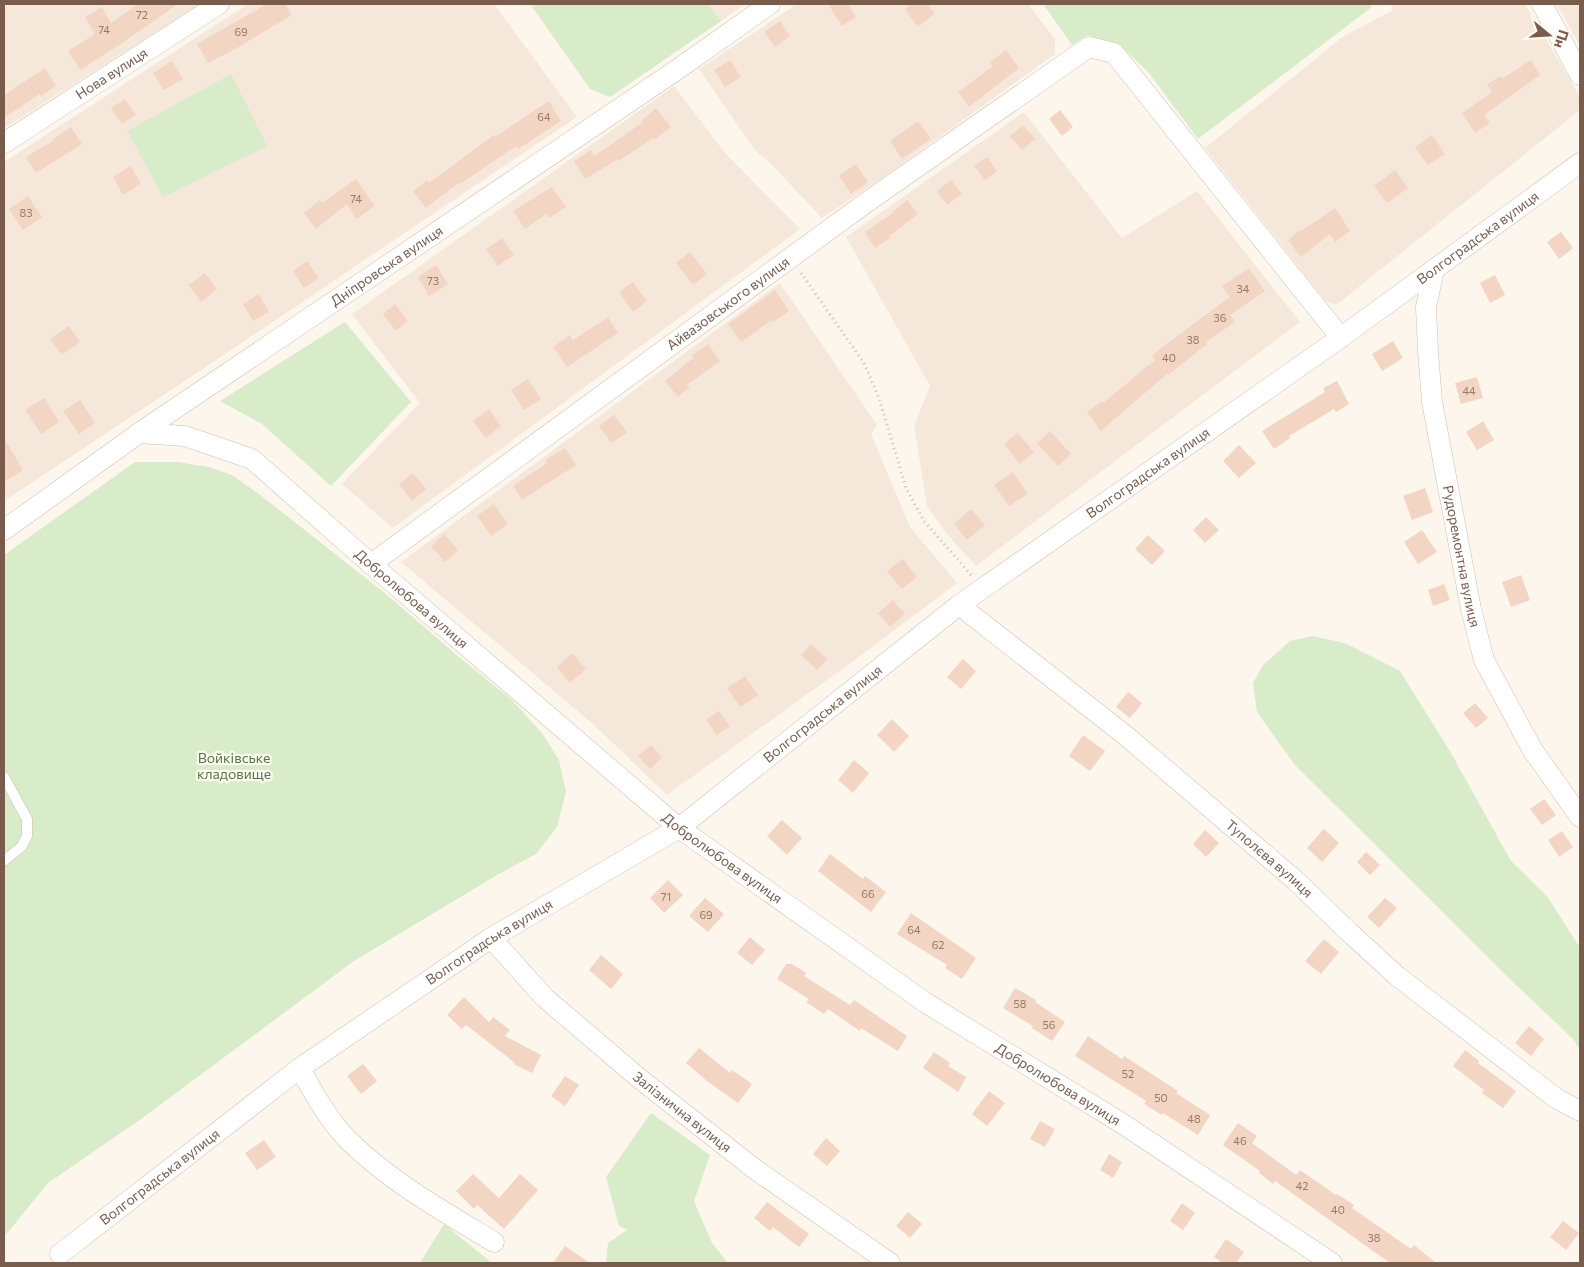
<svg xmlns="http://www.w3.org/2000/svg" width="1584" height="1267" font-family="Commissioner,sans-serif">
  <rect width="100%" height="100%" fill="#fdf6ec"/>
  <path fill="#f5e8da" d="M4 4H200L4 128Z
    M248 4H494L577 117 222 356 4 501V162Z
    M708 4H745L721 21Z
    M797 4H1028L1055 39V54L888 174 822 218 770 163 754 149 699 69Z
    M1391 4H1525L1580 97V110L1336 305 1325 300 1205 148 1344 36 1393 10Z
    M1557 4H1580V46Z
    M674 86 725 153 800 229 393 528 342 484 420 403 352 314Z
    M1024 112 1122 238 1197 191 1300 322 976 566 946 533 927 506 914 426 930 386 846 237Z
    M780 283 877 425 871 434 910 527 957 583 856 659 667 795 593 724 401 562Z"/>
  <path fill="#d8ecc9" d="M530 4H708L721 21 610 97 590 89Z
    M1043 4H1371L1372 7 1198 139 1149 73 1121 46 1088 35 1072 45Z
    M231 74 267 146 163 197 127 131Z
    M345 322 411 402 331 486 262 424 220 401Z
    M135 462H178L209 467 232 475 259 494 386 594 459 657 512 700 542 733 559 760 566 792 557 827 536 854 497 875 354 961 141 1119 48 1183 4 1237V555Z
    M1312 636 1345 643 1400 671 1451 753 1511 861 1547 896 1580 948V1050L1573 1039 1513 982 1295 765 1257 712 1253 683 1263 665 1290 641Z
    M651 1113 710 1155 694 1201 712 1243 728 1263H606L608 1243 627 1230 619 1226 606 1177Z
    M444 1224 492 1263H420Z"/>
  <path fill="#f3d5c3" d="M138 4H178L121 44 80 70 68 51 95 34 85 17 102 7 111 23Z
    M267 4H285L292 15 237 48 208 63 197 44Z
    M828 4H848L856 17 842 26Z
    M912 4H927L935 14 918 27 905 9Z
    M780 21 790 36 775 47 764 32Z
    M1006 50 1019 68 969 107 958 92 993 66 990 62Z
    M730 60 741 77 725 87 714 70Z
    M1531 60 1540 75 1484 115 1490 123 1475 133 1462 113 1492 92 1487 85 1500 76 1502 79Z
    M172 61 183 79 164 90 153 73Z
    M45 68 56 86 41 96 40 94 4 118V95Z
    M125 99 136 115 122 124 111 108Z
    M549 101 561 121 518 149 516 146 460 184 459 183 426 208 413 191 427 180 429 183 494 135 495 137Z
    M656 108 671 127 655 139 653 138 619 161 618 159 585 179 574 161 591 150 594 156 642 123 641 121Z
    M1060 110 1073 127 1062 136 1049 119Z
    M918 121 931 139 902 159 890 141Z
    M1023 125 1035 139 1022 150 1010 136Z
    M71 127 82 144 36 173 26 157 53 141 52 140Z
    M1432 135 1445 154 1428 165 1415 147Z
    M987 157 997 171 985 180 974 166Z
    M856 164 868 182 851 194 839 176Z
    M131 166 141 184 123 195 113 177Z
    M1395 170 1408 188 1387 203 1374 186Z
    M356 179 375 206 356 219 347 204 316 229 304 213 320 200 322 203Z
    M951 180 962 194 947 205 937 191Z
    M552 187 566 207 549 218 546 214 525 229 513 211Z
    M28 196 42 217 23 230 9 209Z
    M907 200 918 214 889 236 890 238 875 248 865 232 893 213 892 212Z
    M1335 208 1350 231 1335 242 1330 234 1301 257 1288 240 1300 230 1301 231Z
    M1561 232 1573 248 1559 259 1547 242Z
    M502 238 514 255 498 266 486 249Z
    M690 252 707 274 693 285 676 263Z
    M307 261 319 278 304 288 293 271Z
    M436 265 448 284 429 296 418 277Z
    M1249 268 1265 291 1230 315 1235 322 1206 342 1207 344 1168 375 1167 374 1101 431 1087 412 1102 401 1103 403 1155 360 1152 356 1169 342 1230 297 1222 286Z
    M205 273 217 289 201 302 189 285Z
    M1495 275 1505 295 1490 303 1480 283Z
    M633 282 647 301 633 312 619 292Z
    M775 290 789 311 773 322 772 320 741 342 728 324Z
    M259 294 269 312 253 321 243 304Z
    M395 304 408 321 396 331 383 314Z
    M608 317 618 333 567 367 553 347 570 335 573 340Z
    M69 326 80 342 62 355 50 339Z
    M1393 341 1403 358 1382 371 1372 354Z
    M708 344 720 361 687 385 690 387 678 397 665 381 693 358 691 356Z
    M1477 377 1483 398 1461 404 1455 383Z
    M528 379 541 399 524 410 511 390Z
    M1337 381 1349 404 1336 412 1334 409 1289 436 1290 438 1274 449 1262 431 1325 392 1323 388Z
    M44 398 59 422 41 434 25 410Z
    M80 400 95 423 79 434 63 411Z
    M489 409 501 426 486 438 473 421Z
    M614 415 627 432 612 443 599 426Z
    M1483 421 1494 440 1477 450 1466 432Z
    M1050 431 1071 454 1058 466 1037 443Z
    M1018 433 1034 452 1020 464 1004 444Z
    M4 438 23 470 4 482Z
    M1239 445 1256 463 1239 478 1223 461Z
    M565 448 576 465 522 500 513 486 547 463 545 460Z
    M1013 472 1028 494 1009 506 994 485Z
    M413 473 426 489 412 501 399 484Z
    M1425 488 1433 512 1412 520 1403 496Z
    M494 504 508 524 491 536 477 516Z
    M971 509 985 525 967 540 954 524Z
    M1206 517 1219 530 1205 543 1193 530Z
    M1422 530 1437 552 1418 564 1404 542Z
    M444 534 458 550 445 562 431 546Z
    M1148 535 1165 551 1152 565 1135 549Z
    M903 559 917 577 902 589 887 571Z
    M1521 575 1530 600 1511 607 1502 582Z
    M1444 584 1450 600 1433 606 1428 590Z
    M893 600 905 614 890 627 878 613Z
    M811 644 827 659 817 670 801 655Z
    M572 653 586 669 570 683 557 667Z
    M963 659 976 671 961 689 947 677Z
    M745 676 758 695 740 707 727 688Z
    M1128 692 1142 703 1130 718 1116 707Z
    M1475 703 1488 718 1476 728 1463 713Z
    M719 711 730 726 717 735 706 720Z
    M892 719 909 736 894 752 877 735Z
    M1083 735 1105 751 1090 771 1069 756Z
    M651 745 662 758 650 769 638 756Z
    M854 760 869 773 853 793 838 780Z
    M1544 799 1556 815 1542 825 1530 809Z
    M782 820 802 838 787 855 767 836Z
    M1324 829 1339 843 1322 862 1307 848Z
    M1205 830 1219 843 1206 857 1193 844Z
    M1562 831 1573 847 1559 857 1548 840Z
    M1366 852 1380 865 1370 875 1357 862Z
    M830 854 863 879 865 876 886 892 871 912 818 871Z
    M668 880 683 895 664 913 650 898Z
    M705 898 724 914 708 932 689 916Z
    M1385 898 1397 908 1379 928 1367 917Z
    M911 913 976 958 962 979 945 968 947 965 897 934Z
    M750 937 765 950 752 965 737 953Z
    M1324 939 1339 952 1321 974 1305 961Z
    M601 955 623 974 611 989 589 970Z
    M786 964H792L806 973 804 976 850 1005 854 1000 907 1036 898 1051 861 1028 860 1031 828 1009 824 1014 806 1002 809 999 777 979Z
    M1015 988 1036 1000 1035 1002 1065 1022 1052 1041 1032 1028 1033 1026 1003 1008Z
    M464 997 489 1022 493 1017 510 1030 505 1036 541 1055 532 1073 514 1064 515 1063 466 1025 462 1029 447 1015Z
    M1529 1026 1544 1039 1531 1056 1515 1043Z
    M1088 1036 1122 1059 1124 1056 1178 1091 1176 1093 1210 1115 1198 1135 1163 1113 1162 1115 1144 1104 1146 1101 1075 1056Z
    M699 1048 730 1073 732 1070 752 1084 738 1103 707 1081 686 1063Z
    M1465 1050 1479 1061 1478 1063 1516 1091 1503 1108 1482 1093 1484 1090 1453 1066Z
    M934 1052 950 1063 948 1066 966 1077 958 1092 923 1068Z
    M363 1064 377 1081 361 1094 347 1076Z
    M565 1076 579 1085 565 1106 551 1096Z
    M989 1091 1005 1103 987 1126 972 1114Z
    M1040 1121 1055 1129 1045 1147 1030 1139Z
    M1238 1123 1257 1136 1252 1143 1296 1175 1300 1170 1336 1195 1337 1194 1354 1205 1352 1208 1411 1249 1414 1245 1436 1263H1390L1275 1181 1273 1184 1259 1173 1260 1171 1223 1145Z
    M826 1138 840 1151 827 1166 813 1154Z
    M264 1140 276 1157 257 1170 245 1153Z
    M1109 1154 1122 1162 1113 1178 1100 1170Z
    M473 1174 499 1198 520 1174 538 1190 504 1229 477 1205 474 1209 456 1191Z
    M767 1202 809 1234 799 1247 773 1227 770 1231 754 1218Z
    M1182 1203 1195 1213 1183 1230 1170 1221Z
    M908 1212 922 1224 910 1238 896 1226Z
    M1563 1221 1579 1233 1566 1250 1550 1237Z
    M1226 1239 1244 1252 1236 1263H1223L1214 1257Z
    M565 1246 590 1263H553Z"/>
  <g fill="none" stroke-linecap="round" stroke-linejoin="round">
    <defs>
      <path id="service" d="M4 777 27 819V836L22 846 4 861"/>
      <g id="minor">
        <path d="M1542 4 1580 75"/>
        <path id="s1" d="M4 143 219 4"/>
        <path id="s2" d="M1434 270 1426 307 1428 351 1432 402 1471 609 1484 660 1532 749 1580 817"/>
        <path id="s3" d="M139 433 185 436 252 459 371 564 679 828 926 1003 1123 1124 1332 1263"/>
        <path id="s4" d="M4 530 139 433 678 69 770 4"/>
        <path id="s5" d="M371 564 867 202 1089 47 1114 53 1341 338"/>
        <path id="s6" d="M959 605 1125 735 1295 880 1349 932 1397 976 1557 1099 1580 1111"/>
        <path id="s7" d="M491 938 545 998 640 1079 756 1170 890 1263"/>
        <path d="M300 1068C313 1093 329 1121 349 1141 391 1182 444 1212 494 1242"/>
        <path id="s8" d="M60 1254 300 1068 491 938 679 828 959 605 1336 341 1580 163"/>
      </g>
    </defs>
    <use href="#service" stroke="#d1beb0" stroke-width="11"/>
    <use href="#minor" stroke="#d1beb0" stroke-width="21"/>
    <path stroke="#d9b8a5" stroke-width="3" stroke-dasharray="1 4" stroke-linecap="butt" d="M801 273 864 363 879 398 906 488 924 521 971 575"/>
    <use href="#service" stroke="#fff" stroke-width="10"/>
    <use href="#minor" stroke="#fff" stroke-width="20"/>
  </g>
  <g text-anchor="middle" stroke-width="4.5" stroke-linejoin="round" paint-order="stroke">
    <g font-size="11" fill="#987a6a">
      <text x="142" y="19">72</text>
      <text x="104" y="34">74</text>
      <text x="241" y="36">69</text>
      <text x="544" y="121">64</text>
      <text x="356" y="203">74</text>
      <text x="26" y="217">83</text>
      <text x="433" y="285">73</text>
      <text x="1243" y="293">34</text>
      <text x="1220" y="322">36</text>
      <text x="1193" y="344">38</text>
      <text x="1169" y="362">40</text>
      <text x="1469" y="395">44</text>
      <text x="868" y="898">66</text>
      <text x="666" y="901">71</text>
      <text x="706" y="919">69</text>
      <text x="914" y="934">64</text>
      <text x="938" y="949">62</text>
      <text x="1020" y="1008">58</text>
      <text x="1049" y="1029">56</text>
      <text x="1128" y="1078">52</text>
      <text x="1161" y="1102">50</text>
      <text x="1194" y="1123">48</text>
      <text x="1240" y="1145">46</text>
      <text x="1302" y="1190">42</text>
      <text x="1338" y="1214">40</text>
      <text x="1374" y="1242">38</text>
    </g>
    <g font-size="14" fill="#7a5c4d" stroke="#fffaf3">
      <text dy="5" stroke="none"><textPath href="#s1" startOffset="128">Нова вулиця</textPath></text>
      <text dy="5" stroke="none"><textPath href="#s8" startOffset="1746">Волгоградська вулиця</textPath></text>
      <text dy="5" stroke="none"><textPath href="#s4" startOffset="465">Дніпровська вулиця</textPath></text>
      <text dy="5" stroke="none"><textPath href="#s5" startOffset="442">Айвазовського вулиця</textPath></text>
      <text dy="5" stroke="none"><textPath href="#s8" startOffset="1341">Волгоградська вулиця</textPath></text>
      <text dy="5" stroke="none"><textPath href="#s2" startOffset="290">Рудоремонтна вулиця</textPath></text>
      <text dy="5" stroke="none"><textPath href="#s3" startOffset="329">Добролюбова вулиця</textPath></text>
      <text dy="5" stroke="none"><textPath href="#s8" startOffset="936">Волгоградська вулиця</textPath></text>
      <text dy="5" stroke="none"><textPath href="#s3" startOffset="734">Добролюбова вулиця</textPath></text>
      <text dy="5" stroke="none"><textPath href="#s6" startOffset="401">Туполєва вулиця</textPath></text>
      <text dy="5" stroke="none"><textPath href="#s8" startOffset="531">Волгоградська вулиця</textPath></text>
      <text dy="5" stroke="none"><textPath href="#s3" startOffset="1139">Добролюбова вулиця</textPath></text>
      <text dy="5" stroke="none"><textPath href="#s7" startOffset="259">Залізнична вулиця</textPath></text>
      <text dy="5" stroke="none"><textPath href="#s8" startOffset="126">Волгоградська вулиця</textPath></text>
    </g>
    <g font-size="14" fill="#537a41" stroke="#fffaf3">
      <text x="234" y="763">Войківське<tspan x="234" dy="16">кладовище</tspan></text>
    </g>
  </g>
  <rect width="1584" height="1267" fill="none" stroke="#7a5c4d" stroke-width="10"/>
  <g transform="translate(1549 35) rotate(108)" stroke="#fffaf3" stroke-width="4" paint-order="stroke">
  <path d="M0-4L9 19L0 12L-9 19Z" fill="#7a5c4d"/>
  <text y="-8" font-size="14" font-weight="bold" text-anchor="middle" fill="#7a5c4d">Пн</text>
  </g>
</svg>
